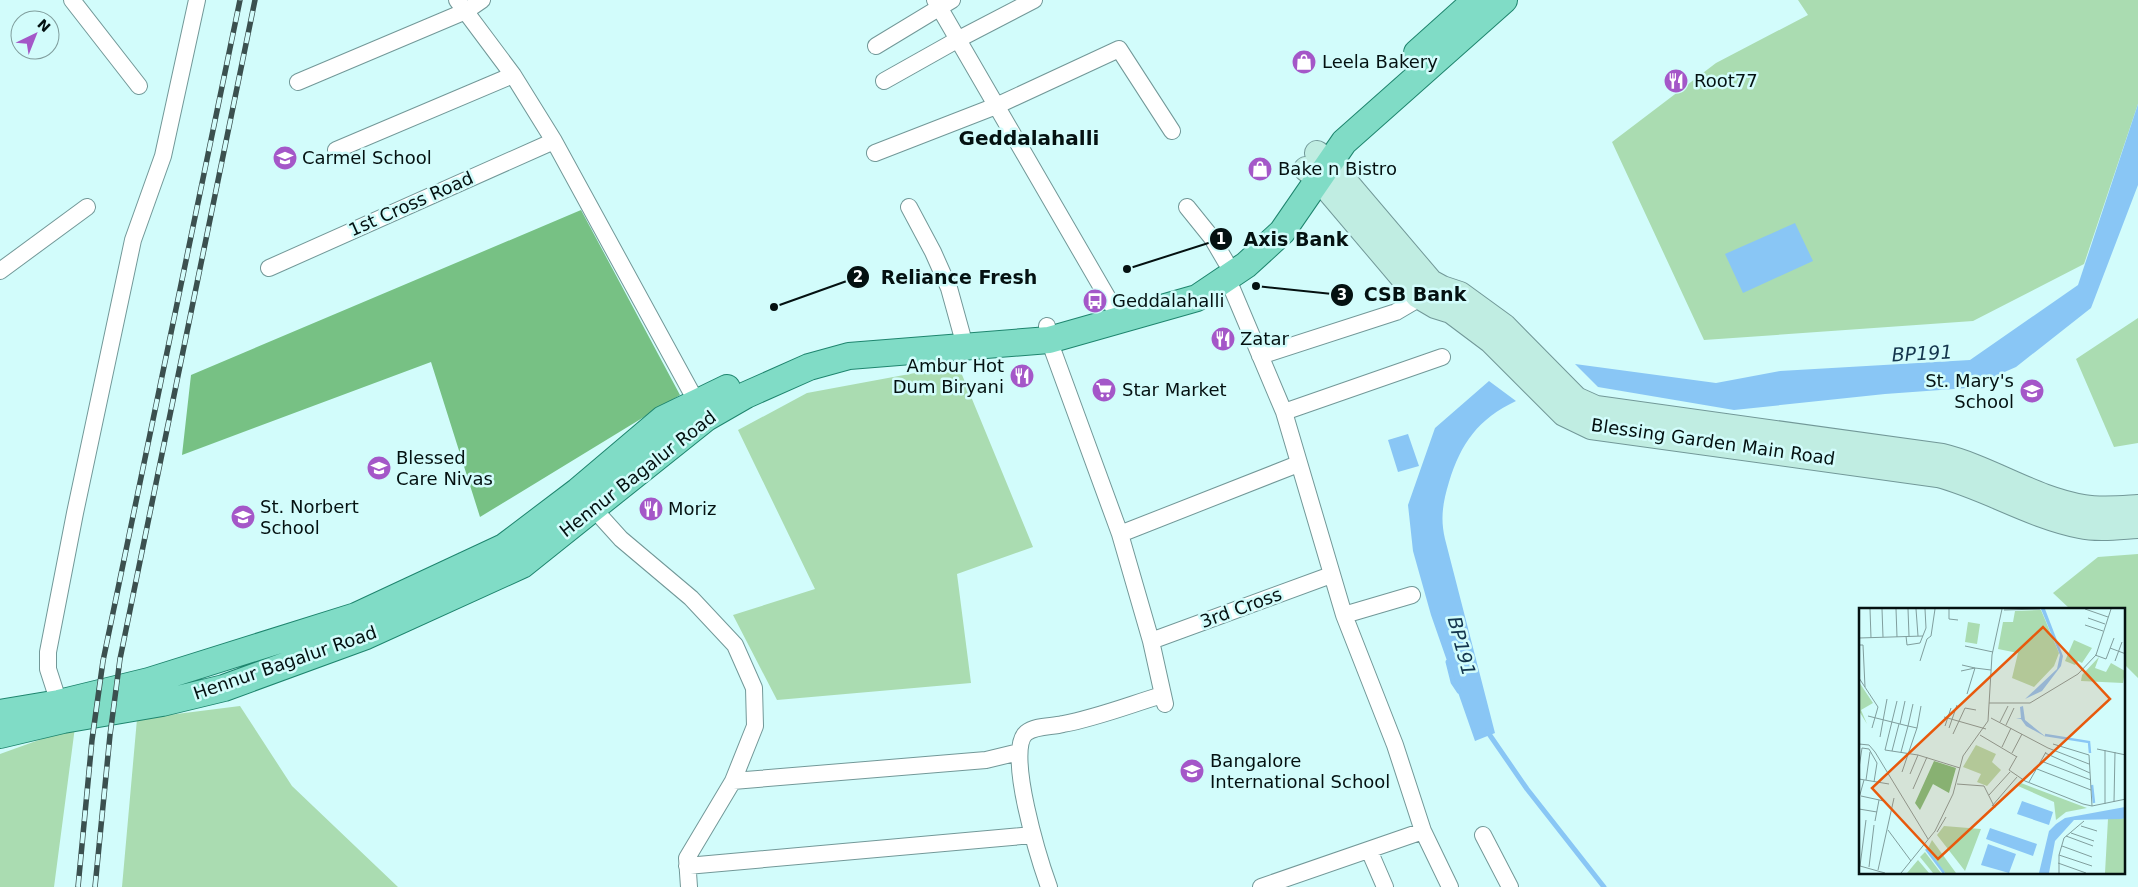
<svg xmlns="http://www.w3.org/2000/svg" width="2138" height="887" font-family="'DejaVu Sans',sans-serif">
  <rect width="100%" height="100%" fill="#d2fcfb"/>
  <path fill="#aadcb1" d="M1798 0H2138V104L2084 264 1973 321 1704 340 1612 142 1716 63 1808 15Z
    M2138 318V443L2114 447 2076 359Z
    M958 365 1033 547 957 574 971 683 777 700 733 615 815 589 738 430 807 393Z
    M2138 554V678L2124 664V610L2070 609 2053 593 2098 557Z
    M240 706 292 786 398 887H122L137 719Z
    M75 727 54 887H0V754Z"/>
  <path fill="#77c184" d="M581 210 680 395 480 517 431 362 182 455 191 375Z"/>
  <path fill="#89c6f5" d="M2138 104V185L2091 308 2016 367 1968 388 1885 394 1734 410 1598 387 1575 364 1716 383 1780 371 1970 360 2078 285Z
    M1795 223 1813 261 1743 293 1725 254Z
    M1489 381 1516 401C1478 419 1461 443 1449 482 1443 502 1440 518 1445 539L1495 733 1475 741 1431 615 1413 551 1408 505 1435 428Z
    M1408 434 1419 466 1398 472 1388 440Z"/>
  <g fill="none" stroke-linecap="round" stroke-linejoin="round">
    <path stroke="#89c6f5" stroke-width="5" d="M1448 662 1453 682 1459 691
      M1487 731 1527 789 1604 887"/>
    <defs>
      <path id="street" d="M72 0 139 86
        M457 0 513 75 554 141 701 410
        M935 0 1120 319
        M876 46 952 0
        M884 81 957 40 1034 0
        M298 82 466 11 482 0
        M336 150 513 75
        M875 153 996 106 1119 49 1172 131
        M909 207 933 252 949 288 962 335
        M1187 207 1212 238 1226 262
        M269 268 554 141
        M0 271 87 207
        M1227 277 1284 412 1344 615 1395 745 1423 831 1450 887
        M1047 326 1049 340 1120 534 1151 641 1165 704
        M1260 356 1396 312 1413 302
        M1284 412 1442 357
        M592 507 621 539 691 598 735 645 754 688 755 726 733 781 687 858 689 887
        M1120 534 1298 464
        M1344 615 1412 595
        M1151 641 1331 575
        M59 703 48 669V652L75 513 133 240 163 156 197 0
        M733 781 986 760 1019 752
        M1483 835 1510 887
        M1369 850 1385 887
        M687 866 1033 835
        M1049 887C1040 862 1005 751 1026 733 1036 725 1052 727 1063 724 1096 718 1129 705 1162 695
        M1261 887 1423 831"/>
      <path id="secondary" d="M1317 153 1329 162 1431 282 1442 288 1460 294 1504 326 1576 399 1596 408 1942 456C1991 468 2034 499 2084 507 2101 510 2121 508 2138 507
        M1306 169 1318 178 1418 296 1435 306 1451 311 1491 341 1564 414 1591 427 1938 475C1987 488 2030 516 2080 526 2098 530 2120 527 2138 526"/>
      <path id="primary" d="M1417 53 1476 0
        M0 713 59 703 149 681 356 616 504 547 578 491 663 419 727 388
        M0 735 63 720 162 703 224 688 366 636 522 565 706 418 746 395 809 367 849 356 1049 340 1197 298 1246 265 1282 232 1344 142 1504 0"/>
    </defs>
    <use href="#street" stroke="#729898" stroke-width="18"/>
    <use href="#secondary" stroke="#729898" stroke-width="26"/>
    <use href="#primary" stroke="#1e856e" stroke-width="28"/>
    <use href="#street" stroke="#fff" stroke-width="16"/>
    <use href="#secondary" stroke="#c0ede2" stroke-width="24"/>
    <use href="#primary" stroke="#80dcc6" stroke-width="26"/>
    <defs>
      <path id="rail" d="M78 887 92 740 103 661 240 0
        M95 887 110 735 120 659 255 0"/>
    </defs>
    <use href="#rail" stroke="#3b504f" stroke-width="5.5"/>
    <use href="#rail" stroke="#d2fcfb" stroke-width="4" stroke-dasharray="11" stroke-linecap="butt"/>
  </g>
  <defs>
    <symbol id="shop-disc" viewBox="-11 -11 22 22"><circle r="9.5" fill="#a457c8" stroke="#d2fcfb"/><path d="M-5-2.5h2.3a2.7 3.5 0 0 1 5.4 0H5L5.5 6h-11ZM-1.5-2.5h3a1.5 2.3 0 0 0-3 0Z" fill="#fff"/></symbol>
    <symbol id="restaurant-disc" viewBox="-11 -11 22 22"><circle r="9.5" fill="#a457c8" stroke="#d2fcfb"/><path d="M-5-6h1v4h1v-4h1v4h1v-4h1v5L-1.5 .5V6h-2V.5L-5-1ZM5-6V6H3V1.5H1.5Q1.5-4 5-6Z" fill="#fff"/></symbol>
    <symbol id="school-disc" viewBox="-11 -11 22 22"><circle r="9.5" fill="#a457c8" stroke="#d2fcfb"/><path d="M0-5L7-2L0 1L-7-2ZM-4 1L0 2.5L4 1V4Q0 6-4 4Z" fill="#fff"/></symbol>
    <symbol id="bus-disc" viewBox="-11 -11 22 22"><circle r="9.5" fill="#a457c8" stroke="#d2fcfb"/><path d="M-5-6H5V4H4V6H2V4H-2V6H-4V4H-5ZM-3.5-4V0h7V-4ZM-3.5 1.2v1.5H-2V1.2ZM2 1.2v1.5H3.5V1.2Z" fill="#fff"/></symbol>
    <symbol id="supermarket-disc" viewBox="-11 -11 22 22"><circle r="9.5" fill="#a457c8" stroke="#d2fcfb"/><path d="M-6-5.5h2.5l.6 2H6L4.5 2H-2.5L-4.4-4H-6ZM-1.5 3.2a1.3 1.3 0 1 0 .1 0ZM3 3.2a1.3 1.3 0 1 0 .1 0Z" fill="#fff"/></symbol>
  </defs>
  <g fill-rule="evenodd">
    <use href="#shop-disc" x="1290" y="48" width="28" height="28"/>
    <use href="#restaurant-disc" x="1662" y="67" width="28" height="28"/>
    <use href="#school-disc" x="271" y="144" width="28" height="28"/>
    <use href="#shop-disc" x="1246" y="155" width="28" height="28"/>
    <use href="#bus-disc" x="1081" y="287" width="28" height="28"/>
    <use href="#restaurant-disc" x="1209" y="325" width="28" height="28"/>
    <use href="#restaurant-disc" x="1008" y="362" width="28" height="28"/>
    <use href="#supermarket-disc" x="1090" y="376" width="28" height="28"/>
    <use href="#school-disc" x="2018" y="377" width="28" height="28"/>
    <use href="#school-disc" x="365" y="454" width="28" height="28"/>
    <use href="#restaurant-disc" x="637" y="495" width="28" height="28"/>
    <use href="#school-disc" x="229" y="503" width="28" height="28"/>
    <use href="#school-disc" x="1178" y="757" width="28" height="28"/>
  </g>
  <g text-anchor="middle" stroke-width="5" stroke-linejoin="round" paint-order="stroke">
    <g font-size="18" fill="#041111" stroke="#d2fcfb" text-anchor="start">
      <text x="1322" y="68">Leela Bakery</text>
      <text x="1694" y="87">Root77</text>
      <text x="302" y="164">Carmel School</text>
      <text x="1278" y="175">Bake n Bistro</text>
      <text x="1112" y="307">Geddalahalli</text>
      <text x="1240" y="345">Zatar</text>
      <text x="1004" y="372" text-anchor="end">Ambur Hot<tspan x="1004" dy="21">Dum Biryani</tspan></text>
      <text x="2014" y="387" text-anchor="end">St. Mary's<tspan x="2014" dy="21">School</tspan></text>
      <text x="1122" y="396">Star Market</text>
      <text x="396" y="464">Blessed<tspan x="396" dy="21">Care Nivas</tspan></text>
      <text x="260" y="513">St. Norbert<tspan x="260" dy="21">School</tspan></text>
      <text x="668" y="515">Moriz</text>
      <text x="1210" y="767">Bangalore<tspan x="1210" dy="21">International School</tspan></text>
    </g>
    <g font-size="18" fill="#041111" stroke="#d2fcfb">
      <text transform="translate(411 204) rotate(-24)" y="6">1st Cross Road</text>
      <text transform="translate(1713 442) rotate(8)" y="6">Blessing Garden Main Road</text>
      <text transform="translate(638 474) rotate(-38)" y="6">Hennur Bagalur Road</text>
      <text transform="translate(1241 608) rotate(-20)" y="6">3rd Cross</text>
      <text transform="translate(285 663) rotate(-19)" y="6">Hennur Bagalur Road</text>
    </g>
    <g font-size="19" font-style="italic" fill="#14354d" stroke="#d2fcfb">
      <text transform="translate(1922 353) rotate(-3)" y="7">BP191</text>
      <text transform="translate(1462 646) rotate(75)" y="7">BP191</text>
    </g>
    <g font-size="20" font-weight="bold" fill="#041111" stroke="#d2fcfb">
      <text x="1029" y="145">Geddalahalli</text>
    </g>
  </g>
  <g transform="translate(1859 608)">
    <rect width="266" height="266" fill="#d2fcfb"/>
    <path d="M182 2 200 45 195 58 175 79 153 70 159 45 139 41 144 14H154L156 3ZM109 14 121 16 118 36 106 34ZM215 32 233 40 223 55 219 53 216 57 206 53ZM240 49 236 60 247 64 252 55 266 63 264 75 222 73 223 67ZM0 74 14 95 2 102 8 116 0 103ZM117 137 137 146 133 154 142 162 128 178 118 174 122 166 104 159ZM162 175 228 200 207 204 197 212 195 194 159 178ZM266 210V265H246L249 211ZM85 218 122 221 106 263 78 227ZM73 232 97 265H86L68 242ZM66 244 82 265H74L61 249ZM59 252 70 265H48Z" fill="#aadcb1"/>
    <path d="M75 153 97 160 90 185 74 176 61 202 56 195Z" fill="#77c184"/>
    <path d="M182 1H186L204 48 202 58 183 83 166 91 198 61 201 47ZM164 98 166 112 187 129 167 118 162 111H157L162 110 161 99ZM163 193 194 204 190 217 158 206ZM266 199V210L262 211 215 212 196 233 190 265H180L190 223 197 216 206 210ZM131 220 178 236 174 248 127 231ZM129 236 157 246 150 265 122 257Z" fill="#89c6f5"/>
    <path fill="none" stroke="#89c6f5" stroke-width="2.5" d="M186 127 230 134 231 145M233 177 235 195M67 241 85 265"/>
    <path fill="none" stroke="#809e9d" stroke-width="1" d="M11 1 12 30M23 1 24 29M37 1 38 29M49 1 50 28M57 1 59 28M90 1V11L99 12M226 1 249 9M145 2 181 1M229 10 246 16M226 17 244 23M47 28 48 37 61 35 67 20 66 1M0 30 64 28M0 37H4L6 79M106 38 134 44M251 40 267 46M236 47 247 51 255 30M61 53 68 31 72 28 76 1M256 53 263 34M103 57 116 60 108 86M102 63 116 60 132 62M0 70 19 99 13 120M38 93 26 142 59 147 101 160M130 95H171L219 66 237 47 252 1M9 108 49 118 54 96M85 109 127 121M132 110 189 140 230 156M141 114 149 98M41 116 46 93M147 117 155 100M86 118 92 100M58 120 62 98M90 120 98 97M94 126 106 100 117 102M121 127 158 149M21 129 28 91M0 136 10 137 16 144 69 231M194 136 230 147 233 198M143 139 152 120M238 141 267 147M33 143 40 116M42 144 49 118 58 120 43 164M153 145 163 126M186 145 231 165M158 148 150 162 166 173 224 196 233 198 267 191M182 153 232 172M0 160 3 140 10 141 18 155 15 174M178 161 232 182M51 166 59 147M0 171 30 176M7 172 11 144M170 174 187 144M98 176 125 178 136 200M54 181 68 149M130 187 151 164M2 188 25 193M0 190 5 172M255 194 256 144M246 196V142M133 198 158 169M0 201 18 204M16 213 20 192M222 218 238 223M29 222 52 253M78 224 87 209M212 225 235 233M207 228 234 238M203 238 233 249M200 247 233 258M199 255 227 265M1 258 7 212M1 258 26 265M10 259 15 217M19 262 35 190M42 265 76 223 94 186 104 148 129 113 133 47 143 1M200 265V247L205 230 225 213"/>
    <path fill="#e8590c" fill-opacity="0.15" stroke="#e8590c" stroke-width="2.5" d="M184 19 251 91 79 251 13 180Z"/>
    <rect width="266" height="266" fill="none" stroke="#041111" stroke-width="2.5"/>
  </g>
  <path fill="none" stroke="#041111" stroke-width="2" d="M1127 269L1221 239M774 307L858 277M1256 286L1342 295"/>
  <g fill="#041111" stroke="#d2fcfb" stroke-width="2">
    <circle cx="1127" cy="269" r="5"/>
    <circle cx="774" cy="307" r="5"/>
    <circle cx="1256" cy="286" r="5"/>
    <circle cx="1221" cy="239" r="12"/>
    <circle cx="858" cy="277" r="12"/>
    <circle cx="1342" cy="295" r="12"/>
  </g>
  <g font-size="15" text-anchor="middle" font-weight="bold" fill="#fff">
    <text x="1221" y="244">1</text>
    <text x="858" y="282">2</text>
    <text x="1342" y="300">3</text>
  </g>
  <g font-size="19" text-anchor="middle" font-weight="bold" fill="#041111" stroke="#d2fcfb" stroke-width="5" stroke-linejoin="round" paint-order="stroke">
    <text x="1296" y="246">Axis Bank</text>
    <text x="959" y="284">Reliance Fresh</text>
    <text x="1415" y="301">CSB Bank</text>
  </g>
  <g transform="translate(35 35) rotate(43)"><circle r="24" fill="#d2fcfb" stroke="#809e9d"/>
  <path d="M0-4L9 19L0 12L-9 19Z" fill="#a457c8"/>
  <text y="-8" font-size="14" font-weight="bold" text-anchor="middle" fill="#041111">N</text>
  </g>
</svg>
